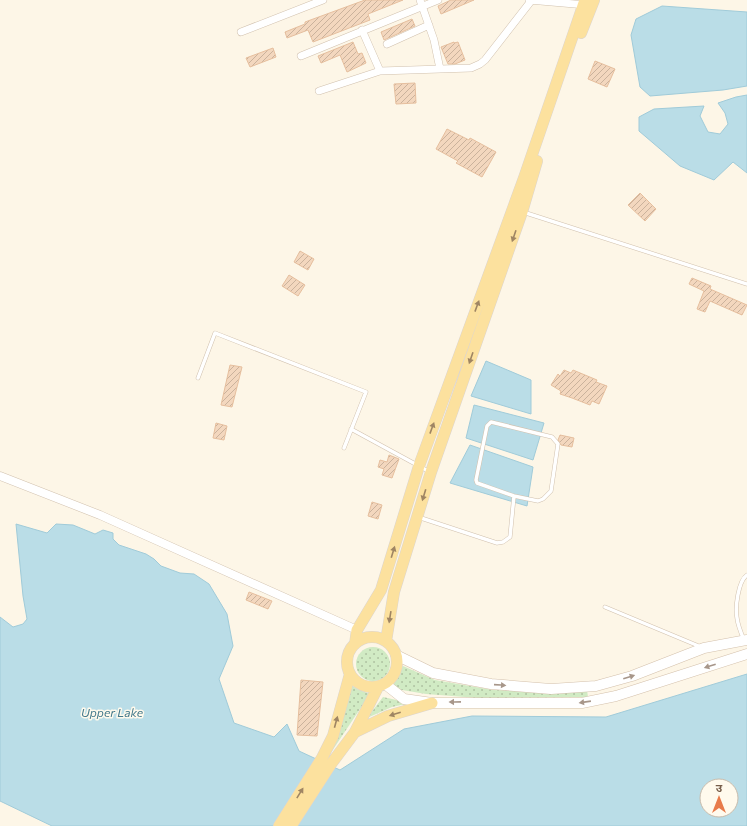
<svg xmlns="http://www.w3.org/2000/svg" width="747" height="826" font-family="Commissioner,'Noto Sans Devanagari',sans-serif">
  <defs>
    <pattern id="grass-dots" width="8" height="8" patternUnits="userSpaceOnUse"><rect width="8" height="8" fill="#d1ebc4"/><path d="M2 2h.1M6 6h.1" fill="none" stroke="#aec2a1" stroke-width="1.8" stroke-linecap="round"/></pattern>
    <pattern id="building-hatch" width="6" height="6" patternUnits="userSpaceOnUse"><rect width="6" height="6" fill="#f3d7be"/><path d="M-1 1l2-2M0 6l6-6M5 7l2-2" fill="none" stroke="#cab29c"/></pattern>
  </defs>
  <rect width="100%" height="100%" fill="#fdf6e7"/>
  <path fill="url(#grass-dots)" d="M356 664a17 17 0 1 1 34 0a17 17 0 1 1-34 0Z
    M403 666 435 680 493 690 571 692 587 690 588 697 478 698 426 694 390 688Z
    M351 685 357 689 370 694 330 754Z
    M383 697 410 703 392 707 367 718Z"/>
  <path fill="#badde7" stroke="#a0cbd9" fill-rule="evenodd" d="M662 6 747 12V86L723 90 650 96 640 87 631 35 636 19Z
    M747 95V173L733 162 714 180 680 166 639 131V117L654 109 704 106 700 116 708 132 720 134 728 124 725 113 718 103 736 97Z
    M486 361 531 380V414L471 396Z
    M474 405 544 423 533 460 466 438Z
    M470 445 533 467 527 506 450 483Z
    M16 524 47 533 56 524 73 525 95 534 103 530 113 533V539L119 545 146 554 154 559 161 566 180 573 194 574 209 584 227 614 233 646 219 679 234 723 274 737 287 724 299 751 340 770 404 729 472 716 606 717 747 674V826H52L0 801V617L13 627 23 624 27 619 23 596ZM707 786H731V810H707Z"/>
  <path fill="url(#building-hatch)" stroke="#e6bf9e" d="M365 0H403L368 14 370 20 313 42 308 30 287 38 285 32 305 24V22Z
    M451 0H474L441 14 438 6Z
    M412 19 415 26 384 40 381 32Z
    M353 42 358 54 362 53 366 63 347 72 340 55 321 63 318 56Z
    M454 42V43L458 42 465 60 455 64H448L441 47Z
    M273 48 276 57 250 67 246 58Z
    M595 61 615 69 607 87 588 79Z
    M415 83 416 103 396 104 394 84Z
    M447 129 469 140 470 138 496 152 482 177 456 163 458 161 436 149Z
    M640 193 656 209 645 221 628 205Z
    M300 251 314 259 308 270 294 262Z
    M289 275 305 285 298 296 282 286Z
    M692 278 711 286 710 289 747 305 742 315 710 301 705 312 697 309 704 291 689 284Z
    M230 365 242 367 232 407 221 405Z
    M564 370 571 373 573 370 597 380 596 382 607 386 599 404 592 401 590 405 572 398 560 394 561 391 551 385 558 374 560 376Z
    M216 423 227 426 224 440 213 438Z
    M560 435 574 438 572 447 561 445 558 440Z
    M389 455 399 459 392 478 382 475 384 469 378 467 380 460 387 462Z
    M372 502 382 505 378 519 368 516Z
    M249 592 272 601 268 609 246 600Z
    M301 680 323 682 317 736 297 735Z"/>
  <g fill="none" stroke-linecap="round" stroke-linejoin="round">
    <defs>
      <path id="service" d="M523 212 747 284
        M198 378 215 333 366 392 344 448
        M491 422 552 437 558 444 551 491 543 499 538 501 514 496 477 483 476 480 487 426Z
        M351 429 430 472
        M418 517 497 543 503 542 510 537 514 496
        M605 607 701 647
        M744 640C741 633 738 626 737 618 735 608 738 581 747 575"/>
      <path id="minor" d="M420 0 434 40 440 69
        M529 0 586 5
        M362 30 380 71
        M241 32 323 0
        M387 44 429 25
        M301 56 438 0
        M319 91 380 71 471 68 480 64 485 60 531 1"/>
      <path id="tertiary" d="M0 476 100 515 357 630"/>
      <path id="secondary" d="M396 655 433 673 491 684 551 689 596 686 632 676 704 648 747 640
        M385 684 404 699 432 703H582L616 696 747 654"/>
      <path id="primary" d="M581 33 594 0
        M347 662a25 25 0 1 1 50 0a25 25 0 1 1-50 0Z
        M386 641 394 592 431 472 522 212 537 161
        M355 644 357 630 381 590 419 466 524 178 585 0
        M355 732 388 716 432 703
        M279 826 322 758 333 736 350 674
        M291 826 331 764 355 732 378 687"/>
    </defs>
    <use href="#service" stroke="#d1c1ae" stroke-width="4.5"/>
    <use href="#minor" stroke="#d1c1ae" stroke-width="8"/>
    <use href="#tertiary" stroke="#d1c1ae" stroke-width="9"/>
    <use href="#secondary" stroke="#d4c1ac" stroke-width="11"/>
    <use href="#primary" stroke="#dcd5d0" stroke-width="12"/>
    <use href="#service" stroke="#fff" stroke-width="3.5"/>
    <use href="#minor" stroke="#fff" stroke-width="7"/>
    <use href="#tertiary" stroke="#fff" stroke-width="8"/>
    <use href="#secondary" stroke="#fff" stroke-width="10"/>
    <use href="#primary" stroke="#fce19e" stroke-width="11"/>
  </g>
  <defs><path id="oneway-solid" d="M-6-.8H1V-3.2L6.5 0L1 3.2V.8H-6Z"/></defs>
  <g fill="#9f8563">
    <use href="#oneway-solid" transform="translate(514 236) rotate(109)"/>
    <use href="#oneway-solid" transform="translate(477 306) rotate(-70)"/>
    <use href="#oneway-solid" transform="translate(471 358) rotate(109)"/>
    <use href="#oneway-solid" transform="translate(432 428) rotate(-70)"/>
    <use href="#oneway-solid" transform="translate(424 495) rotate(107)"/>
    <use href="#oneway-solid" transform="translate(393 552) rotate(-73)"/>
    <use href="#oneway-solid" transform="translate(390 617) rotate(99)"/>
    <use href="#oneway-solid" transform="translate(395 714) rotate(163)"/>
    <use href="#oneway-solid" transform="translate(336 722) rotate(-75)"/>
    <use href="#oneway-solid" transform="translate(300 793) rotate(-58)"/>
  </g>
  <g fill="#a79689">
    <use href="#oneway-solid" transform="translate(710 666) rotate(162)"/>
    <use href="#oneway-solid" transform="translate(629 677) rotate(-17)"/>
    <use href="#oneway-solid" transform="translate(500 685) rotate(4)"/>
    <use href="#oneway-solid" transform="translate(455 702) rotate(179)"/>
    <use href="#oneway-solid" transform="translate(585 702) rotate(172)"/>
  </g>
  <g text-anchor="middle" stroke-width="3" stroke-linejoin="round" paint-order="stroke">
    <g font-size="12" font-style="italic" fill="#43798b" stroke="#fffaed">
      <text x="112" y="717">Upper Lake</text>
    </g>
  </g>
  <g transform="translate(719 798)"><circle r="19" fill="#fffaed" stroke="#c9bcac"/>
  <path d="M0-3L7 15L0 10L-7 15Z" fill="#e87b4a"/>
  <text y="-6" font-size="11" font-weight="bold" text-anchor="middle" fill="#775e4a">उ</text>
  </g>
</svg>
